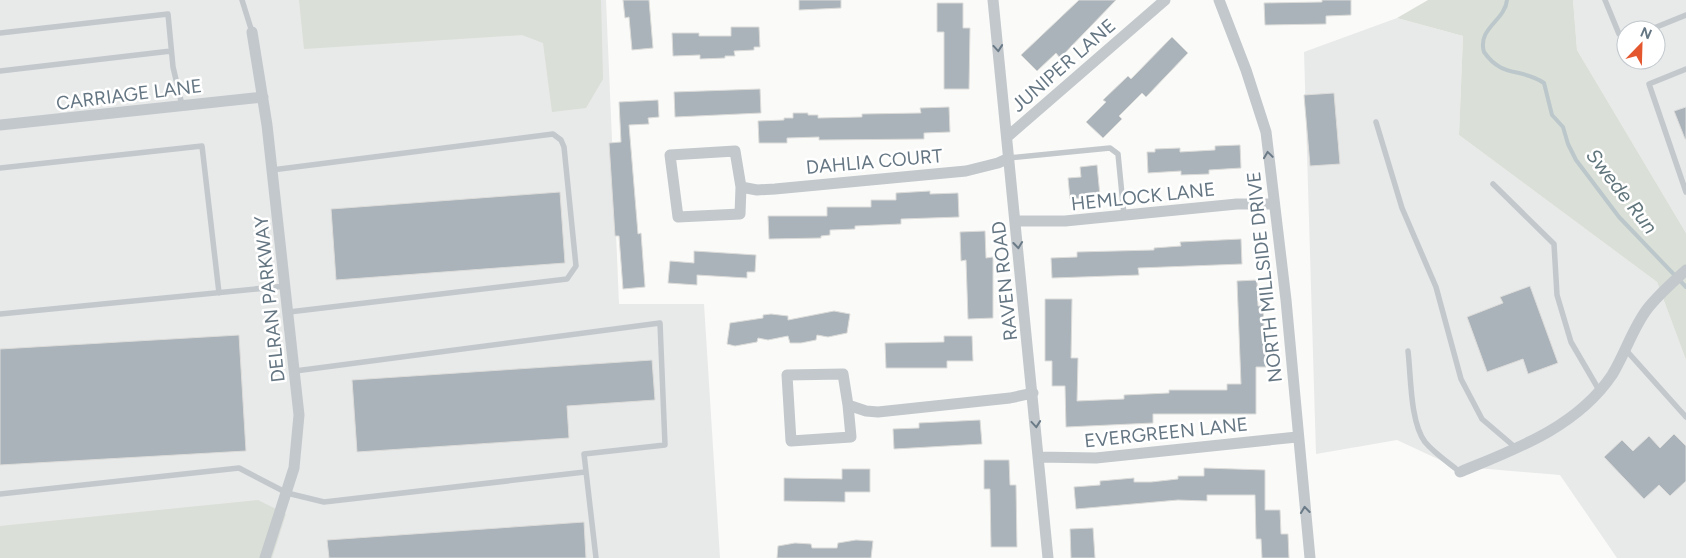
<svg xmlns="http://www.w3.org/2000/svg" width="1686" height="558" font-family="Figtree,sans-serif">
  <rect width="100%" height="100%" fill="#fafaf8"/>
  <path fill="#e8e9e9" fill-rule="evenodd" d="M0 0H606L619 304H704L720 558H0Z
    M1573 0H1686V233L1577 50ZM1626 30H1656V60H1626Z
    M1397 18 1463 36 1459 135 1657 282 1686 360V558H1617L1560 475 1453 466 1397 440 1316 454 1304 52Z"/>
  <path fill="#dadfd7" d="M299 0H601L603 79 586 108 552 112 543 43 522 35 304 49Z
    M1428 0H1573L1577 50 1686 233V360L1657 282 1459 135 1463 36 1397 18Z
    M258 500 286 514 272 558H0V526Z"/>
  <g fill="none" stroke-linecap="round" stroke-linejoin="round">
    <path stroke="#bbc7cb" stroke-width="4" d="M1507 0C1505 21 1477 28 1484 52 1503 79 1521 67 1544 83L1552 115 1563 127 1568 144 1576 160 1619 217 1686 287"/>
  </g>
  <path fill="#aab3b9" stroke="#dcdcda" d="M623 0H649L653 48 632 50 629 17 625 18Z
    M799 0H841V8L799 10Z
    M1079 0H1116L1060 58 1056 53 1037 71 1021 55Z
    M1322 0H1351V15L1326 16V24L1265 25 1264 3 1322 2Z
    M937 3H963V28H970L969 89H944V32H937Z
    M731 27H759L760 47H754V50L734 51 735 56H725V58L700 59V55L673 56 672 33H699V36H731Z
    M1172 37 1188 53 1146 97 1142 93 1119 116 1122 119 1103 138 1086 122 1106 102 1103 100 1128 76 1131 79Z
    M760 89 761 113 675 117 674 92Z
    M1334 93 1340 164 1310 166 1304 95Z
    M658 100 659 117 648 118 649 124 629 125 638 234 641 233 645 287 623 289 619 236H615L609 143 621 142 619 102Z
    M949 107 950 132 924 133V139L819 140V137L787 138V143H759L758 121 784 120V118H793V113H808V115H818V118L862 117V114L921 113 920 108Z
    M1686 107V139H1685L1674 111Z
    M1240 145 1241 168 1209 170V174L1181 175V171L1148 173 1147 152H1155V149L1180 148V152L1215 150V146Z
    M1097 165 1100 196 1070 199 1068 178 1081 177 1080 167Z
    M930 191V194L958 193 959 217 901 219V224L855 226V229L830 230V235L821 236V238L769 239 768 216H827V207H871V200H896V193Z
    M560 192 565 263 336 280 331 209Z
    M985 231 986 258 993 257V318L968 319 966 260 961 261 960 232Z
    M1241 239 1242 264 1138 268 1139 275 1052 278 1051 258 1077 257V252L1154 250V248L1181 246 1180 242Z
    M694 251 756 255 755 272H747V278L697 275V285L668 283 670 261 694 263Z
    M1257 280 1258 306H1263L1266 367H1256V414H1153V423L1066 427 1065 386H1052V361H1045V299H1072L1071 358H1078L1077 401 1124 399V395L1169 393V390H1227V384H1241L1237 281Z
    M1530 286 1558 363 1528 374 1523 359 1487 372 1467 317 1503 303 1500 297Z
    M834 311 850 314 847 333 828 337 817 335 816 340 801 343H790L788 336 768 340 758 338 757 342 735 346 727 344 730 323 763 318V315L771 314 788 316V320Z
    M239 335 246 451 0 465V349Z
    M944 336H972L973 361H947V368H886L885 343 944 342Z
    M652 360 655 400 567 406 569 438 357 452 352 380Z
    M980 420 982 444 894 449 893 429 919 428V423Z
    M1674 434 1686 446V481L1670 496 1659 485 1644 499 1604 457 1622 440 1633 451 1649 436 1660 448Z
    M984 460H1009L1010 485H1016L1017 547H991L990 489H984Z
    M1204 468 1265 470V510H1280L1281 534H1288L1289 558H1262L1261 539H1256L1255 495H1207V501L1178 500 1076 509 1074 487 1100 485V481L1134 478V482H1151L1178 479V476H1204Z
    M842 469H870V492H845V502L784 501V478L842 479Z
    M584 522 586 558H329L327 540Z
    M1093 528 1095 558H1071L1070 529Z
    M856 540 873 541 871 558H777L778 546 795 543 811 544 812 548H837L838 543Z"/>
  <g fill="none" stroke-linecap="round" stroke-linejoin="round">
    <path stroke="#c3c8cc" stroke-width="5.5" d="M242 0 252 32
      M1605 0 1619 34 1626 36
      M1649 30 1686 15
      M0 33 168 14 173 67 182 105
      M1686 69 1649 84 1686 192
      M0 71 171 51
      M1376 122 1402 208 1436 287 1461 379 1482 419 1516 448
      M1009 158 1110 148 1118 154 1124 215
      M0 168 202 146 219 293
      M272 170 553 134 561 140 564 147 576 266 567 279 289 312
      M1493 184 1554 244 1557 295 1571 342 1599 390
      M0 314 286 286
      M1625 349 1686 417
      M1408 351C1411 376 1410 422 1425 442 1434 453 1449 463 1460 472
      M295 371 660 323 665 445 584 454 596 558
      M0 494 239 468 287 493 324 502 585 472"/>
    <path stroke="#c3c8cc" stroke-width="11" d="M993 0 1048 558
      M1219 0 1246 70 1266 132 1286 300 1310 558
      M252 32 267 125 299 415 294 468 265 558
      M0 125 263 97
      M1007 137 1165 0
      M735 151 741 187 740 214 678 217 670 155Z
      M741 187 757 190 775 189 966 171 998 163 1009 158
      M1015 221H1065L1237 204H1273
      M848 405 851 437 791 441 787 375 843 374 848 405 866 411 878 412 1010 398 1033 393
      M1039 457 1096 458 1297 437
      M1460 472C1516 449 1577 427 1612 375 1625 354 1633 327 1648 308 1659 294 1673 282 1686 270"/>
  </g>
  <defs><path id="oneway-chevron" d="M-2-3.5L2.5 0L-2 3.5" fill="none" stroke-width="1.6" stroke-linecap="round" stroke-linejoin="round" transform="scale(1.25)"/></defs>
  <g stroke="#6a7a87">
    <use href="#oneway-chevron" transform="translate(998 48) rotate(85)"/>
    <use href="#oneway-chevron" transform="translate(1268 155) rotate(-98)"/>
    <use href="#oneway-chevron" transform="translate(1018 245) rotate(84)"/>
    <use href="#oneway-chevron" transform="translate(1036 424) rotate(85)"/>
    <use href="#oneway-chevron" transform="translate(1305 510) rotate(-96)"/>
  </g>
  <g text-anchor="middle" stroke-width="5" stroke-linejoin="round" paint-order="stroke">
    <g font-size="19" fill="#657683" stroke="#fff">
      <text transform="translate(1063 65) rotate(-41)" y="7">JUNIPER LANE</text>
      <text transform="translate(129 94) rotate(-7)" y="7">CARRIAGE LANE</text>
      <text transform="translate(874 161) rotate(-5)" y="7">DAHLIA COURT</text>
      <text transform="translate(1143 196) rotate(-6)" y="7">HEMLOCK LANE</text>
      <text transform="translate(1264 277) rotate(-96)" y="7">NORTH MILLSIDE DRIVE</text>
      <text transform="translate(1004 281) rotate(-96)" y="7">RAVEN ROAD</text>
      <text transform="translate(269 299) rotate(-96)" y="7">DELRAN PARKWAY</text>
      <text transform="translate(1166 432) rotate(-6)" y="7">EVERGREEN LANE</text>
    </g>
    <g font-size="20" font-style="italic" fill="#60757c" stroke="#fff">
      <text transform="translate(1622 191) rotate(52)" y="7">Swede Run</text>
    </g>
  </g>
  <g transform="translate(1641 45) rotate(23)"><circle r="24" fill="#ffffff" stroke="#c1c8cd"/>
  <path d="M0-4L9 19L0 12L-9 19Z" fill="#e4572e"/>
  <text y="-8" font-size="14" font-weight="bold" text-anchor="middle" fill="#657683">N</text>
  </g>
</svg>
